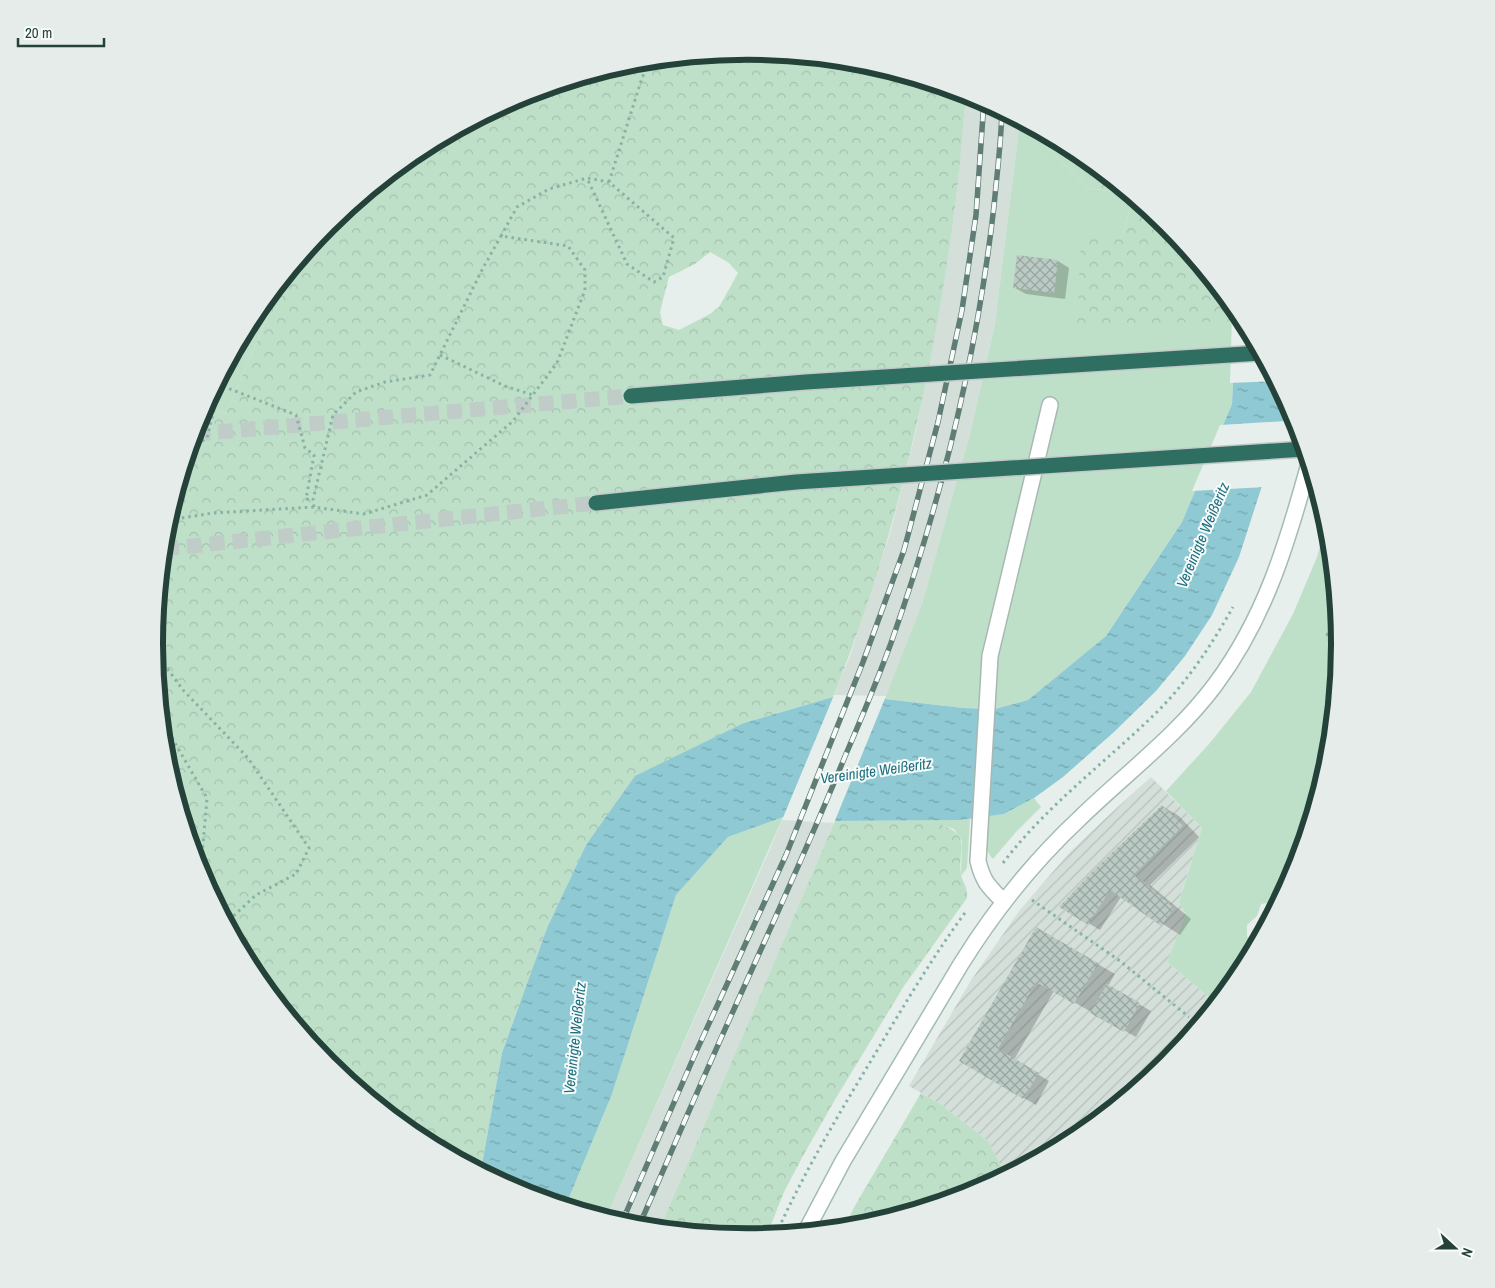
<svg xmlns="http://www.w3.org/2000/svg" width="1495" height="1288" font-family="'Archivo Narrow',sans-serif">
  <defs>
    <pattern id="industrial-furrows" width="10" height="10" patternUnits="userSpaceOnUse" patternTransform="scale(1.25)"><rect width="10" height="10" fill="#d4dfda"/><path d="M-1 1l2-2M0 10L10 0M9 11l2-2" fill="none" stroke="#b6c1bc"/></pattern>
    <pattern id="forest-crowns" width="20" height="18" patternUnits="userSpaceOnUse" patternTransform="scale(1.25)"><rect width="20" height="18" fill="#bfe0c8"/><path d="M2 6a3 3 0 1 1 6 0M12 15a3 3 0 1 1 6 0" fill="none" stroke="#a4c1ad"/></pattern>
    <pattern id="water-ripples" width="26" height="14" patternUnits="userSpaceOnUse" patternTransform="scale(1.25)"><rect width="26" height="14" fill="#8ec9d4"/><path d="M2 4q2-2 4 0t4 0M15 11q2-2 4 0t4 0" fill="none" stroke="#74a5ad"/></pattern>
    <pattern id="building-cross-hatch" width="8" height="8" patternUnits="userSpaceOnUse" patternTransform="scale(1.25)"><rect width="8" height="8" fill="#bbcac4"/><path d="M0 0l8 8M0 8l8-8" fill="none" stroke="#98a6a0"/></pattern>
  </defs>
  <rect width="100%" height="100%" fill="#e6efeb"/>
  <path fill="#d4dfda" d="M966 94 975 96 1020 121 995 324 970 434 922 604 899 667 824 847 660 1228 632 1225 606 1218 769 851 850 656 891 530 916 431 938 313 956 200Z"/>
  <path fill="url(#industrial-furrows)" d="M1151 777 1202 828 1179 901 1186 914 1167 962 1216 1003 1166 1063 1077 1137 1006 1175 988 1141 939 1103 909 1086 970 982 1019 911 1070 852 1110 814Z"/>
  <path fill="#bfe0c8" d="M1020 121 1088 188 1129 194 1133 197 1122 237 1236 321 1232 404 1182 522 1106 636 1028 700 995 709 963 708 885 699 922 604 970 434 995 324Z
    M284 279 226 414 205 408 255 314Z
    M1327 522 1329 529 1340 644 1329 760 1295 871 1279 901 1261 904 1257 916 1247 925V937L1259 938 1240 974 1216 1003 1167 962 1186 914 1179 902 1202 828 1166 791 1209 744 1251 692 1293 614 1317 557Z
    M1034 798 1041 807 1016 832 993 859C982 849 987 830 988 816L1004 814Z
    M783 817 606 1218 566 1205 612 1094 676 895 728 837Z
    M970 819 967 868 961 876 962 841 954 829 942 825V820Z"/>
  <path fill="url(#forest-crowns)" fill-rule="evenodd" d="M748 51 863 63 966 94C963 129 960 164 956 199 934 369 897 539 833 697L744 723 586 845 547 928 502 1053 481 1170 418 1137 328 1063 254 973 200 871 166 759 155 644 166 528 200 417 205 408 226 414 284 279 329 225 418 151 521 96 632 63ZM710 252 729 263 738 273 719 307 710 314 679 330 663 325 660 312 669 277 695 264Z
    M1020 121 1077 151 1129 194 1088 188Z
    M1133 197 1167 225 1234 307 1236 321 1077 325 1081 238 1122 237Z
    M942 820V825C973 837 957 850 961 875 963 883 968 888 967 898L904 986 836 1098 804 1154 784 1192 767 1235 747 1237 660 1228 835 821Z
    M921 1093 939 1103 988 1141 1006 1175 974 1192 863 1225 844 1227 856 1204Z"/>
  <path fill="url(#water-ripples)" d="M1234 307 1241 315 1288 405 1239 557 1212 615 1185 656 1156 691 1114 732 1063 777 1034 798 1004 814 960 820 835 821 783 817 728 837 676 895 612 1094 566 1205 520 1192 481 1170 502 1053 547 928 586 845 635 776 744 723 833 697 885 699 963 708 995 709 1028 700 1106 636 1182 522 1232 404 1236 321Z"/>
  <path fill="#e6efeb" d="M1232 316H1241L1276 381 1230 383Z
    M1286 421 1266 487 1192 491 1220 425Z
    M834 695 886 696 834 823 782 820Z"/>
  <path fill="#0003" d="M1058 261 1069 268 1065 299 1026 294 1015 288Z
    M1162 806 1179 816 1199 837 1150 885 1191 919 1180 935 1121 897 1100 930 1061 907Z
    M1037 929 1115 974 1108 986 1151 1011 1136 1037 1054 991 1015 1058 1014 1060 1049 1081 1036 1105 961 1061Z"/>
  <path fill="url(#building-cross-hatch)" d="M1017 255 1058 260 1054 293 1013 288Z
    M1162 805 1183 826 1134 874 1174 908 1161 926 1110 890 1088 925 1059 907 1093 871Z
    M1036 927 1098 963 1074 1004 1036 982 998 1049 1039 1073 1023 1099 959 1061Z
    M1107 984 1140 1003 1124 1032 1090 1013Z"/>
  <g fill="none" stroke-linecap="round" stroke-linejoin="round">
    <path stroke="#bfccc8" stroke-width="15" stroke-dasharray="15 8" stroke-linecap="butt" d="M195 434 631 396
      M164 549 596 503"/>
    <defs>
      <path id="service" d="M1004 902C989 887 983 882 978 861L990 656 1050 405"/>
      <path id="secondary" d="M806 1231 843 1161 961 964C994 911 1034 861 1080 818 1125 774 1177 736 1215 685 1265 618 1287 544 1309 464"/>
    </defs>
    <use href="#service" stroke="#a8b8b2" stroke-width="18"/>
    <use href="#secondary" stroke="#a4bbb3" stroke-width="18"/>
    <path stroke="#86b3a5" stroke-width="3" stroke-dasharray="2.5 4" stroke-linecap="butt" d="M609 182 642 78 650 61
      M440 355 505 386 533 395
      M217 386 220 385 296 415 305 448 314 455 306 499 313 500
      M191 448 207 438 220 385 255 314
      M314 507 313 500 333 415 356 392 385 382 430 375 483 268 501 236
      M169 520 213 513 314 507 364 514 427 495 513 421 557 363 585 290V270L568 246 501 236 517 207 549 189 587 178 609 182 674 238 663 277 654 282 627 264 587 178
      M1326 634 1340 640
      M156 653 183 690 248 758 309 848 296 874 256 895 227 922
      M162 721 207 798 201 868 200 870
      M1003 863C1047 805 1106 762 1157 712 1188 681 1212 644 1233 607
      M1032 900 1120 961 1189 1017
      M776 1234C803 1175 835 1120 869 1064 900 1012 931 959 967 910"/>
    <use href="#service" stroke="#fff" stroke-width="15"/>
    <use href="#secondary" stroke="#fff" stroke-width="15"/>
    <defs>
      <path id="rail" d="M622 1222 696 1052 786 855 863 662 904 550 938 422 962 310 976 215 984 101
        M639 1226C674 1146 708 1066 744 987 779 910 814 832 846 754 862 717 877 681 891 643 941 502 977 355 994 206 997 174 1001 143 1002 111"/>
    </defs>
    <use href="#rail" stroke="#5f7d75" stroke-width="5.5"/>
    <use href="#rail" stroke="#f7fbf9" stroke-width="4" stroke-dasharray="11" stroke-linecap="butt"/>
    <defs>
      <path id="motorway-bridge" d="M631 396 806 382 1261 353
        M596 503 796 482 1305 449"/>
    </defs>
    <use href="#motorway-bridge" stroke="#c2cac8" stroke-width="18" stroke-linecap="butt"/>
    <use href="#motorway-bridge" stroke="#2f6f62" stroke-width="15"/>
  </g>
  <g text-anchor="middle" stroke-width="4" stroke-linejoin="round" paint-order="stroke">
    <g font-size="15" font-style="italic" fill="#1c6f80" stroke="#f7fbf9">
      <text transform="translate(1203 535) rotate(-67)" y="5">Vereinigte Weißeritz</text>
      <text transform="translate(876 771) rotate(-8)" y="5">Vereinigte Weißeritz</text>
      <text transform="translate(575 1038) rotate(-84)" y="5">Vereinigte Weißeritz</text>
    </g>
  </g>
  <path d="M0 0H1495V1288H0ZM163 644a584 584 0 1 1 1168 0a584 584 0 1 1-1168 0Z" fill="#e6ecea" fill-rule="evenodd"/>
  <path fill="none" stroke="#24423a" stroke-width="6" d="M163 644a584 584 0 1 1 1168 0a584 584 0 1 1-1168 0Z"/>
  <g transform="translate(1455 1248) rotate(111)" stroke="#f7fbf9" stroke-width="4" paint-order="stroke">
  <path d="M0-4L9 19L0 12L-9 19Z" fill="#24423a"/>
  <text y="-8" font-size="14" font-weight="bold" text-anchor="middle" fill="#24423a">N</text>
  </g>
  <path d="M18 38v8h86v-8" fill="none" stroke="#24423a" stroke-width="2.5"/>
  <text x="25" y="38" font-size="15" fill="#24423a" stroke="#f7fbf9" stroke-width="4" paint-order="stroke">20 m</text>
</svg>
